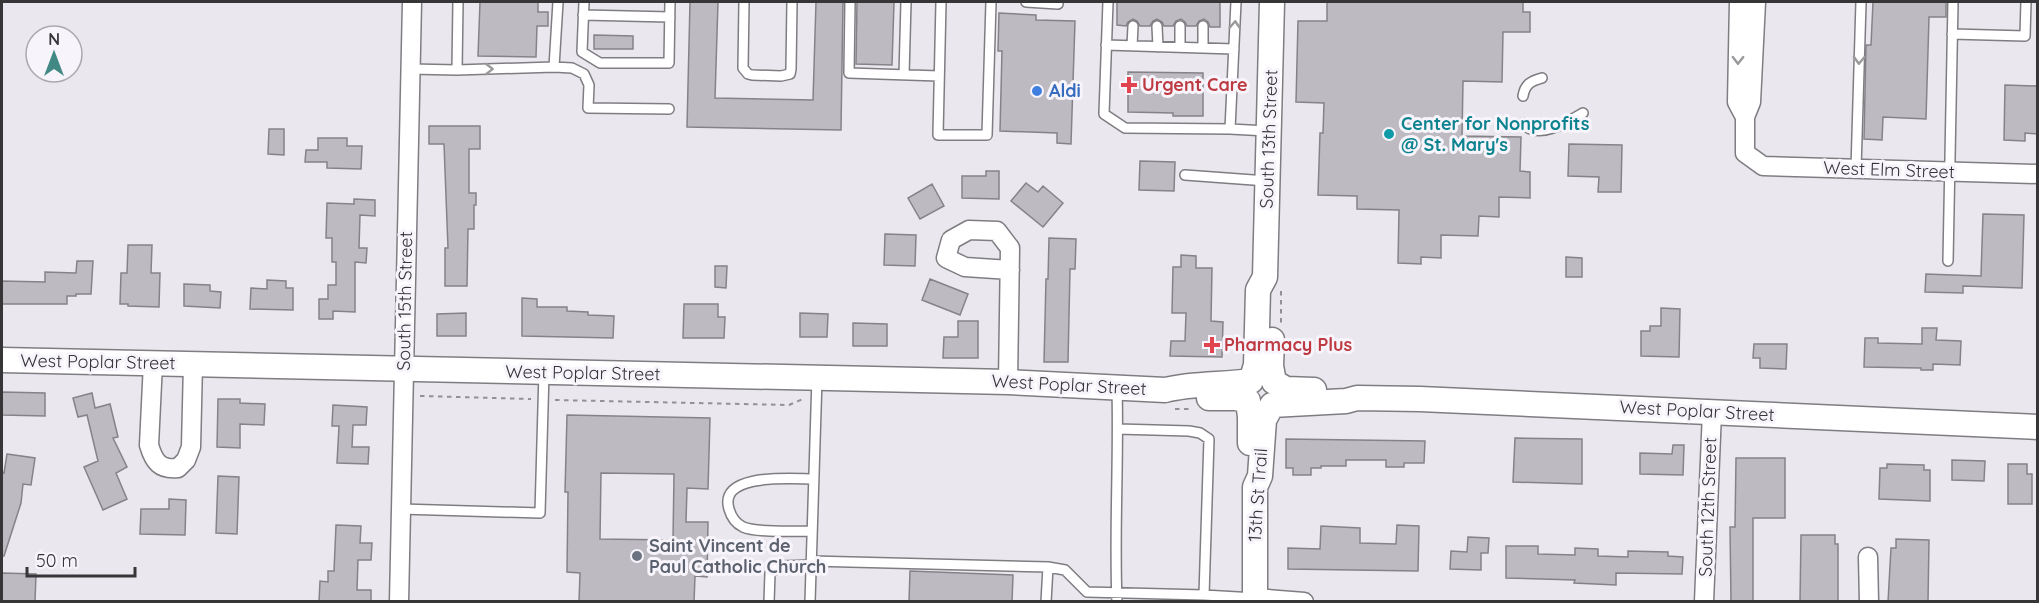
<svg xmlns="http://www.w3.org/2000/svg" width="2039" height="603" font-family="Quicksand,sans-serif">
  <rect width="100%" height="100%" fill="#eae7ee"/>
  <path fill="#bdbbc1" stroke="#858388" stroke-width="1.5" fill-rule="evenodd" d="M480 2H538V12H548V26H537L536 57 478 56Z
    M690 2H718L715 98 813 100 816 2H843L841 130 687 127Z
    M857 2H894L892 65 856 64Z
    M1117 2H1220V27H1210L1208 22 1204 19 1199 21 1196 26H1187L1185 22 1181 19 1176 21 1173 26H1164L1162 22 1157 19 1153 21 1150 26H1140L1137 21 1133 19 1128 22 1126 26 1117 25Z
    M1327 2H1523V12H1530V32H1503L1502 82 1463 81 1462 136 1521 137 1520 171 1530 172V198L1499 197V217L1479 216 1478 236 1441 235V258L1421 257V264L1398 263 1399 210 1357 209V196L1318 195 1320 133H1323L1324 103 1296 102 1298 21H1327Z
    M1873 2H1946V17H1929L1926 119 1883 117 1882 140 1864 139 1866 45H1871Z
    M999 13 1036 15V20L1075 21 1071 144 1057 143V133L1000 131 1002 51H998Z
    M594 35 633 36V49H594Z
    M1128 72 1203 73V116H1173V113L1128 112Z
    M2005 85 2037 86V134L2025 133V141L2004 140Z
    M429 126H480V149H469V193H476V205H474V229H468L467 286H445V248H448L444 144H429Z
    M269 129H284V155L268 154Z
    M318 138H347V146H362L361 169 327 168V162H305L306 150H318Z
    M1569 144 1622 145 1621 192H1598L1599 177 1568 176Z
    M1140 161 1175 162 1174 191 1139 190Z
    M986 171H999V199L962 198V176H986Z
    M1026 183 1038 192 1043 186 1063 203 1043 227 1011 201Z
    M932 184 944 206 920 219 908 198Z
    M354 199 375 200V216L360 215 359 248H367L366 263 355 262V312L333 311V319H319V299H328V285H336V262H332V238H326L327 203 354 204Z
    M1983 214 2024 215 2022 288 1963 286V293L1925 292 1926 274 1981 276Z
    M885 234 916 235 915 266 884 265Z
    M1049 238 1076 239 1075 269H1070L1068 362H1044L1046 279H1048Z
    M128 245H152L151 273H160L159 307 128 306V304H120L121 273H127Z
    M1181 255 1196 256V268H1212L1211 321 1223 322 1222 357 1170 356 1171 341H1185L1186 313H1172L1173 267H1181Z
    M1566 257 1582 258V277H1566Z
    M77 261H93L91 294H76V296H67V304H2V281L45 282V272L76 273Z
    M715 266H727L726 288 715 287Z
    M930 279 968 294 960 315 922 300Z
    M267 280 286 281V288H293V310L250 309 251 288 267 289Z
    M184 284 210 285V291L221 292 220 308 184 306Z
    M522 298 537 299V307H567V311L588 312V315L614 316 613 338 522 336Z
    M684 304H718V317H725L724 338H683Z
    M1661 308 1680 309 1679 357 1641 356V331H1650V326H1661Z
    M466 313V336H437V314Z
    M800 313 828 314 827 337H800Z
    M958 321H978V358H943L944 337H958Z
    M853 323 887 324V346H853Z
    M1922 328H1937L1936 340 1961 341 1960 365 1933 364V370H1921V368L1864 367 1865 338H1878V343L1922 344Z
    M1754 344H1787L1786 369 1760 368V358H1753Z
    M2 392 45 393V416L2 415Z
    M92 393 95 408 110 404 118 437 113 438 127 467 116 473 127 499 103 510 84 467 98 461 87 415 78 417 73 398Z
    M218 399H240V403L265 404 264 425 240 424V448L217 447Z
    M333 405 367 407 366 425H353L352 447H369L368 464 337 463 339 426H332Z
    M567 415 710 418 708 489 687 488 686 522H708L707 577 695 576 694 602H579L580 573 567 572 568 492H565ZM601 473 674 474 673 540 600 539Z
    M1515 438 1582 439V484L1513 482Z
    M1286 439 1425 441 1424 463H1404V467H1386V460H1346V466H1321V468H1311V475H1293V468H1286Z
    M1673 445H1684L1683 475 1640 474V453L1672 454Z
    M7 454 35 458 31 485 23 484 21 503 4 556H2V472L4 473Z
    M1736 458H1785V518H1753V602H1731L1730 527H1735Z
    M1952 460 1985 461 1984 481 1952 480Z
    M1887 464 1924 465V470H1930V501L1879 499 1880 468H1887Z
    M2008 464H2027V474H2032V504H2008Z
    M218 476 239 477 237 534 216 533Z
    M169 499 186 500 185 535 140 534 141 509H169Z
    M336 525 361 526 360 543H372L371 560H358L357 590H371V602H319L320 581 328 582V571H334Z
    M1397 525 1419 526 1418 571 1288 569V548L1320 549 1321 526 1360 528V543L1396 544Z
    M1801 535H1835V544H1838V602H1800Z
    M1468 537 1489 538 1488 553H1481V570L1450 569 1451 551 1467 552Z
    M1896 539 1929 540 1928 602H1888L1891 548H1896Z
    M1506 546H1538V554L1575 555V548L1598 549V556L1628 557V551L1668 552V556L1683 557 1682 574 1616 573V585L1574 583 1575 580 1506 578Z
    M910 571 1013 575 1012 602H909Z
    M2 573 36 574 35 602H2Z"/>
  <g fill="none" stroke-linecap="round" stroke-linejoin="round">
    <defs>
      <path id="lane" d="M458 2 457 70 554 67 558 2
        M584 2 582 52 600 63H669L670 2
        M744 2 743 68 748 74 752 75 781 76 790 74 791 69 792 2
        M850 2 849 73 939 76
        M941 2 938 135H987L991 2
        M1026 2 1058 4V2
        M1108 2 1104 114 1125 128 1230 129 1236 2
        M583 15 670 17
        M1157 26 1158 47
        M1180 26V47
        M1203 26V48
        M1952 34 2025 36 2026 2
        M1106 45 1234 49
        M1132 46 1133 26
        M554 67 572 68 584 74 589 85 588 108 669 109
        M410 69 457 70
        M904 75 906 2
        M1523 96C1525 84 1531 81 1542 78
        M1523 123C1537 141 1568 122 1583 113
        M1230 129 1267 131
        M1856 169 1861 2
        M1185 175 1267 181
        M1948 261 1953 2
        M1117 389C1119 460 1114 531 1117 602
        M1118 429 1189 431 1200 433 1209 439 1204 595
        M401 509 540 513 544 372
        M812 531C795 531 757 533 743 527 735 523 731 516 729 509 718 472 793 479 813 479
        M811 561 1048 567 1065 570 1087 592 1204 595 1255 598
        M769 602 770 573 780 566 811 565
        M810 602 817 378
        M1046 602 1048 567"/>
      <path id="street" d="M1739 2 1737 102 1745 117
        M1756 2 1751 102 1745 117V153L1763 166 2038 174
        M153 363 149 445C154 462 160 470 178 468L186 460 191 447 193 364
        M1008 382 1010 248 997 231 969 230 951 240 946 258 965 267 1010 270
        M1868 557 1869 602
        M1255 598 1304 602
        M399 602 412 2
        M1704 602 1712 412"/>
      <path id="secondary" d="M1272 340 1271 366 1274 382 1286 389 1314 390
        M2 360 1008 382 1165 390C1193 383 1223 385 1251 381L1256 365 1258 290 1265 277 1272 2
        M1209 398H1236L1248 401 1250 417V443
        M1255 602V487L1260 476 1264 420 1272 405 1346 401 1357 398 1420 399 2038 427"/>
    </defs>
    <use href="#lane" stroke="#7f7d82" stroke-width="12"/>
    <use href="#street" stroke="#7f7d82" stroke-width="21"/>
    <use href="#secondary" stroke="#7f7d82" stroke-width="27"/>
    <path stroke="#929195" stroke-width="2" stroke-dasharray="4.5 4.5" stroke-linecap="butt" d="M1281 291V324
      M420 396 531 399
      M555 400 789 405 803 399
      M1175 409H1193"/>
    <use href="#lane" stroke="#fff" stroke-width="9"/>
    <use href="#street" stroke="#fff" stroke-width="18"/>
    <use href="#secondary" stroke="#fff" stroke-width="24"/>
  </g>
  <defs><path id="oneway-chevron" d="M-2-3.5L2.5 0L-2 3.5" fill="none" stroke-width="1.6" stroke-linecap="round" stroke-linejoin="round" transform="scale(1.5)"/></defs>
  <g stroke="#9a9a9c">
    <use href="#oneway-chevron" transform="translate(1235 25) rotate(-87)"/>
    <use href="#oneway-chevron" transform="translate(1738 60) rotate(91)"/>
    <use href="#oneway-chevron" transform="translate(1859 60) rotate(92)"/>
    <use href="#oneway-chevron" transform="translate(489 69) rotate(-1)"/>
  </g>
  <g fill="#e0444e" stroke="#f7f5fb" stroke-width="2">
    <path d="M1126 76h6v6h6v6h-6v6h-6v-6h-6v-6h6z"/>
    <path d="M1209 336h6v6h6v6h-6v6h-6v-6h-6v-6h6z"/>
  </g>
  <circle fill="#3f7fe0" stroke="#f7f5fb" stroke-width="2" cx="1037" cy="91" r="6"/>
  <circle fill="#0f9aa8" stroke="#f7f5fb" stroke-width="2" cx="1389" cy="134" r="6"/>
  <circle fill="#6b7280" stroke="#f7f5fb" stroke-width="2" cx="637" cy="556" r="6"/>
  <g text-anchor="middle" stroke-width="6" stroke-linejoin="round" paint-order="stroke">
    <g font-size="18" font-weight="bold" fill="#be3a42" stroke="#f7f5fb" text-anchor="start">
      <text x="1142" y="91">Urgent Care</text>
      <text x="1224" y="351">Pharmacy Plus</text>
    </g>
    <g font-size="18" font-weight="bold" fill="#366cbe" stroke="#f7f5fb" text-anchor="start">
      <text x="1049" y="97">Aldi</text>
    </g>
    <g font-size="18" font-weight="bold" fill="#0d838f" stroke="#f7f5fb" text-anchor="start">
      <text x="1401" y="130">Center for Nonprofits<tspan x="1401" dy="21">@ St. Mary's</tspan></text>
    </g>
    <g font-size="18" fill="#363638" stroke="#f7f5fb">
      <text transform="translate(1269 139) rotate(-88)" y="6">South 13th Street</text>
      <text transform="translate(1889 170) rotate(2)" y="6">West Elm Street</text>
      <text transform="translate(405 301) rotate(-89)" y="6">South 15th Street</text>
      <text transform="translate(98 362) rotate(1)" y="6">West Poplar Street</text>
      <text transform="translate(583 373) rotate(1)" y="6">West Poplar Street</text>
      <text transform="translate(1069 385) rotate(3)" y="6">West Poplar Street</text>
      <text transform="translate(1697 411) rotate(3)" y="6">West Poplar Street</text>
      <text transform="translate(1258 495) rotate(-86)" y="6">13th St Trail</text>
      <text transform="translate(1708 507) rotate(-88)" y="6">South 12th Street</text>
    </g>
    <g font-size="18" font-weight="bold" fill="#5b616d" stroke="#f7f5fb" text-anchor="start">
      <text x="649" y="552">Saint Vincent de<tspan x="649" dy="21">Paul Catholic Church</tspan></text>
    </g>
  </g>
  <rect width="2039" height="603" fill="none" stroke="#363638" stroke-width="6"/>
  <g transform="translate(54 54)"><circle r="28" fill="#f7f5fb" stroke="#aaa9ad" stroke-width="1.5"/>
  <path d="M0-4.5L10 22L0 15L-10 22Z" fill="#428985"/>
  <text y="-9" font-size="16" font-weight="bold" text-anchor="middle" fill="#363638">N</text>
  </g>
  <path d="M27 567v9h108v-9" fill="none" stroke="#363638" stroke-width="3"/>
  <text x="36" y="567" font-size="18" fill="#363638" stroke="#f7f5fb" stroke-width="4.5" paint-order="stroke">50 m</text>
</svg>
